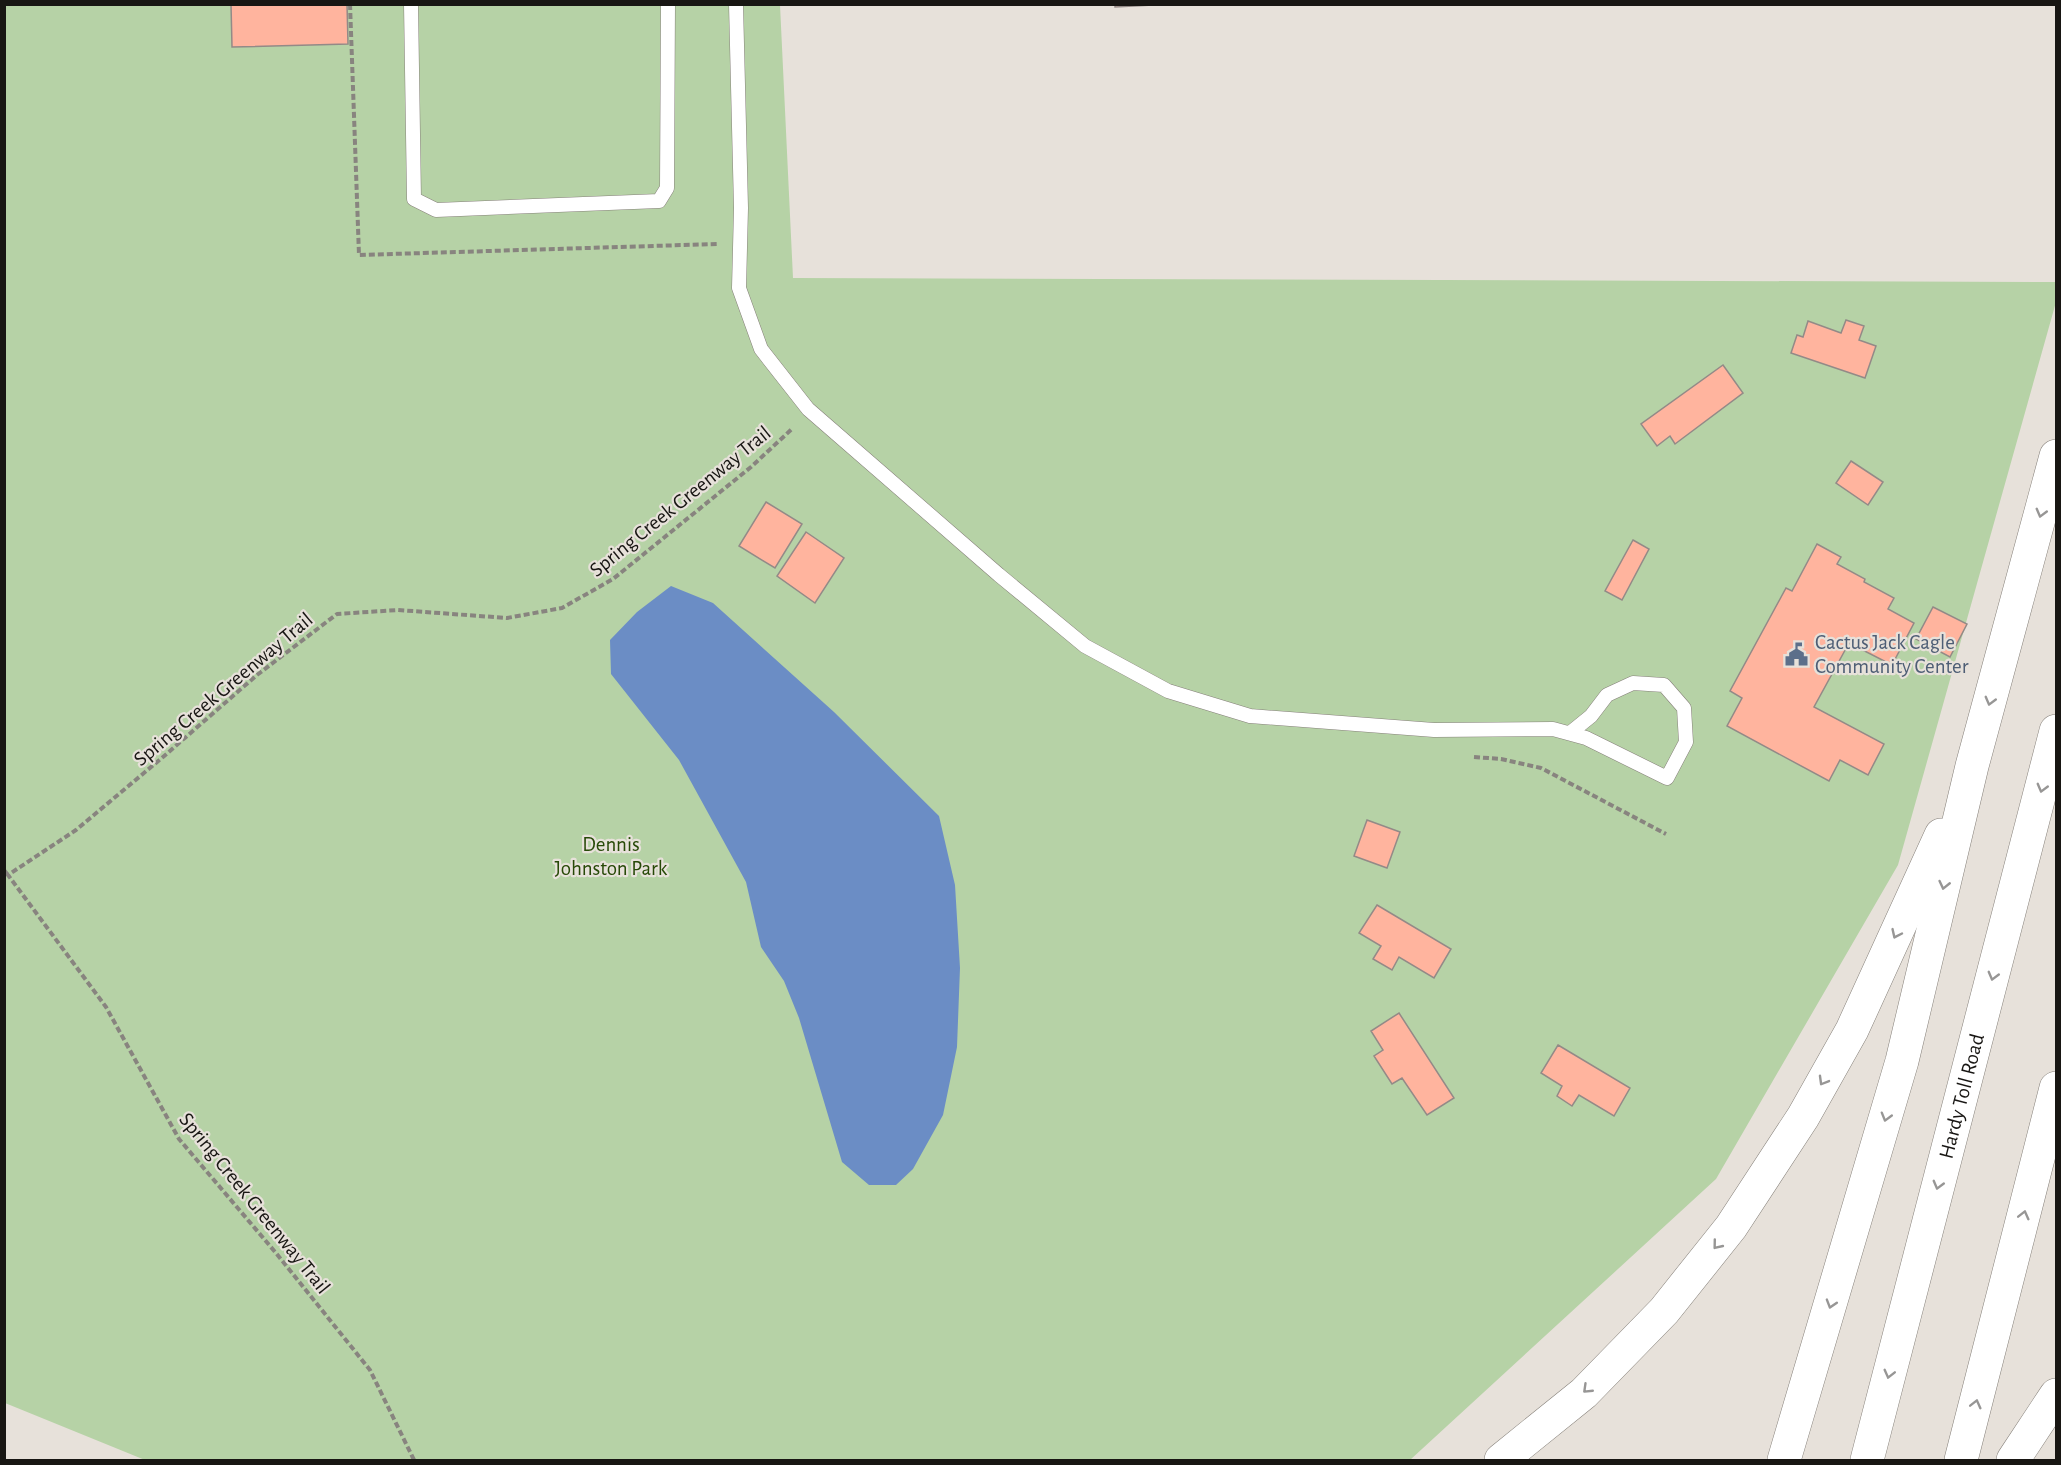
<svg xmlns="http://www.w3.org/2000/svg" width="2061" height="1465" font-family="'Alegreya Sans',sans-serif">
  <rect width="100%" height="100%" fill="#e7e1da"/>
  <path fill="#b6d2a6" d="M4 5H780L793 278 2056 282V302L1898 865 1716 1179 1410 1460H145L5 1403Z"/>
  <path fill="#6b8dc5" d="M671 586 713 603 834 712 939 816 955 885 960 968 957 1047 943 1115 913 1169 896 1185H869L842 1162 799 1018 784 981 761 947 746 882 679 760 611 674 610 640 637 612Z"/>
  <path fill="#ffb49e" stroke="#938a87" stroke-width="1.5" d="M231 4H347L348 44 232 47Z
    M1115 4H1173L1115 7Z
    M1846 320 1864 326 1859 340 1876 346 1865 378 1791 353 1797 335 1803 337 1808 321 1841 333Z
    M1723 365 1743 393 1675 444 1670 436 1657 446 1641 424Z
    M1851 461 1883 482 1868 505 1836 483Z
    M766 502 802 524 775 568 739 546Z
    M806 532 844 558 815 603 777 576Z
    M1633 540 1649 549 1622 600 1605 591Z
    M1817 544 1841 557 1837 564 1865 579 1864 582 1894 598 1888 609 1914 623 1892 665 1849 643 1814 707 1884 744 1868 775 1840 760 1829 781 1727 726 1742 698 1730 691 1786 588 1792 591Z
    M1933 607 1967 624 1950 657 1916 639Z
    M1367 820 1400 832 1387 868 1354 856Z
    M1377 905 1451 949 1434 978 1399 957 1392 970 1373 959 1381 946 1359 933Z
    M1399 1013 1454 1098 1427 1115 1402 1078 1392 1084 1374 1056 1383 1050 1371 1031Z
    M1558 1045 1630 1088 1614 1116 1579 1095 1572 1106 1557 1096 1562 1086 1541 1073Z"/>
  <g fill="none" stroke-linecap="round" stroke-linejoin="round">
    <defs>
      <path id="lane" d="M411 4 414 199 436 210 659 201 667 188 668 4
        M736 4 741 208 739 288 761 349 808 409 999 575 1085 646 1168 691 1250 716 1434 730 1553 729 1586 738 1667 778 1686 742 1684 708 1664 685 1633 683 1607 695 1591 716 1570 733"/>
      <g id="highway">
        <path d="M1501 1460 1584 1393 1664 1311 1731 1227 1803 1117 1852 1030 1941 835"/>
        <path d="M1784 1460 1902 1061 1972 766 2056 456"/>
        <path id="s1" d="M1867 1460 2056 731"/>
        <path d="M1961 1460 2056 1088"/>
        <path d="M2013 1460 2056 1395"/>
      </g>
    </defs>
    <use href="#lane" stroke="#86807a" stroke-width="15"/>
    <use href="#highway" stroke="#86807a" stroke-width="34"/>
    <path stroke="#88847f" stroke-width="4" stroke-dasharray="6 3" stroke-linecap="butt" d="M350 4 359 255 717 244
      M1474 757 1501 759 1541 768 1666 834
      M4 870 8 875
      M414 1460 370 1370 276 1253 179 1139 106 1007 8 875 76 830 163 757 257 675 337 614 398 610 507 618 562 608 613 579 751 467 793 428"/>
    <use href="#lane" stroke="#fff" stroke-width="14"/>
    <use href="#highway" stroke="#fff" stroke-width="33"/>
  </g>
  <defs><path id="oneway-chevron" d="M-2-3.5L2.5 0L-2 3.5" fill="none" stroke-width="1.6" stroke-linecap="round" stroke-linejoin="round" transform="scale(1.5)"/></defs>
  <g stroke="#979695">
    <use href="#oneway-chevron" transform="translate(2041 513) rotate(105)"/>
    <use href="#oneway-chevron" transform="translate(1990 701) rotate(105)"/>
    <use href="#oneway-chevron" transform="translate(2042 788) rotate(105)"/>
    <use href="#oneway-chevron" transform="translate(1944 885) rotate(103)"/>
    <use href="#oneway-chevron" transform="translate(1896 934) rotate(115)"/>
    <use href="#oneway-chevron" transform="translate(1993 976) rotate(105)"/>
    <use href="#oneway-chevron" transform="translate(1823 1081) rotate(120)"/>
    <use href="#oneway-chevron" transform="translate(1886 1117) rotate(106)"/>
    <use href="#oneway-chevron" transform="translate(1938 1185) rotate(105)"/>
    <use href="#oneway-chevron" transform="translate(2024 1215) rotate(-76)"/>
    <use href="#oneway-chevron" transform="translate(1717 1245) rotate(129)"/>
    <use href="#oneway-chevron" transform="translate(1831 1304) rotate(107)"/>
    <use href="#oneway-chevron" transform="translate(1889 1374) rotate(104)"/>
    <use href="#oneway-chevron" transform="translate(1587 1389) rotate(136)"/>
    <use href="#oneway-chevron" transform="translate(1976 1404) rotate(-76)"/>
  </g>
  <defs>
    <symbol id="civic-bare" viewBox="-9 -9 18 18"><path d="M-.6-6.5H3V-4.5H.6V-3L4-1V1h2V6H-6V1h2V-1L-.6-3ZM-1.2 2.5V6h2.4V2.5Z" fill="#5c6f8a" stroke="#e7e1da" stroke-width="2.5" paint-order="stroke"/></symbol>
  </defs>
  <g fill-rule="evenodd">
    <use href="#civic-bare" x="1780" y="638" width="33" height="33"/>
  </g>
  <g text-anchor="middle" stroke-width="4.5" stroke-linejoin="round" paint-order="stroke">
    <g font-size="21" fill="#181613" stroke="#e7e1da">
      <text transform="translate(680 501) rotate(-39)" y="7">Spring Creek Greenway Trail</text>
      <text transform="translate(223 689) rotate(-40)" y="7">Spring Creek Greenway Trail</text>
      <text dy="7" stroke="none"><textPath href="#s1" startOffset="376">Hardy Toll Road</textPath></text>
      <text transform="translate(255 1203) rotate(51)" y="7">Spring Creek Greenway Trail</text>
    </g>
    <g font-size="21" fill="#4e5e75" stroke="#e7e1da" text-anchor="start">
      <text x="1815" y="649">Cactus Jack Cagle<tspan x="1815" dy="24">Community Center</tspan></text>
    </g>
    <g font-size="21" fill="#274907" stroke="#e7e1da">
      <text x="611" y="851">Dennis<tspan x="611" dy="24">Johnston Park</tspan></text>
    </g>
  </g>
  <rect width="2061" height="1465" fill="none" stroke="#181613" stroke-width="12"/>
</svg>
